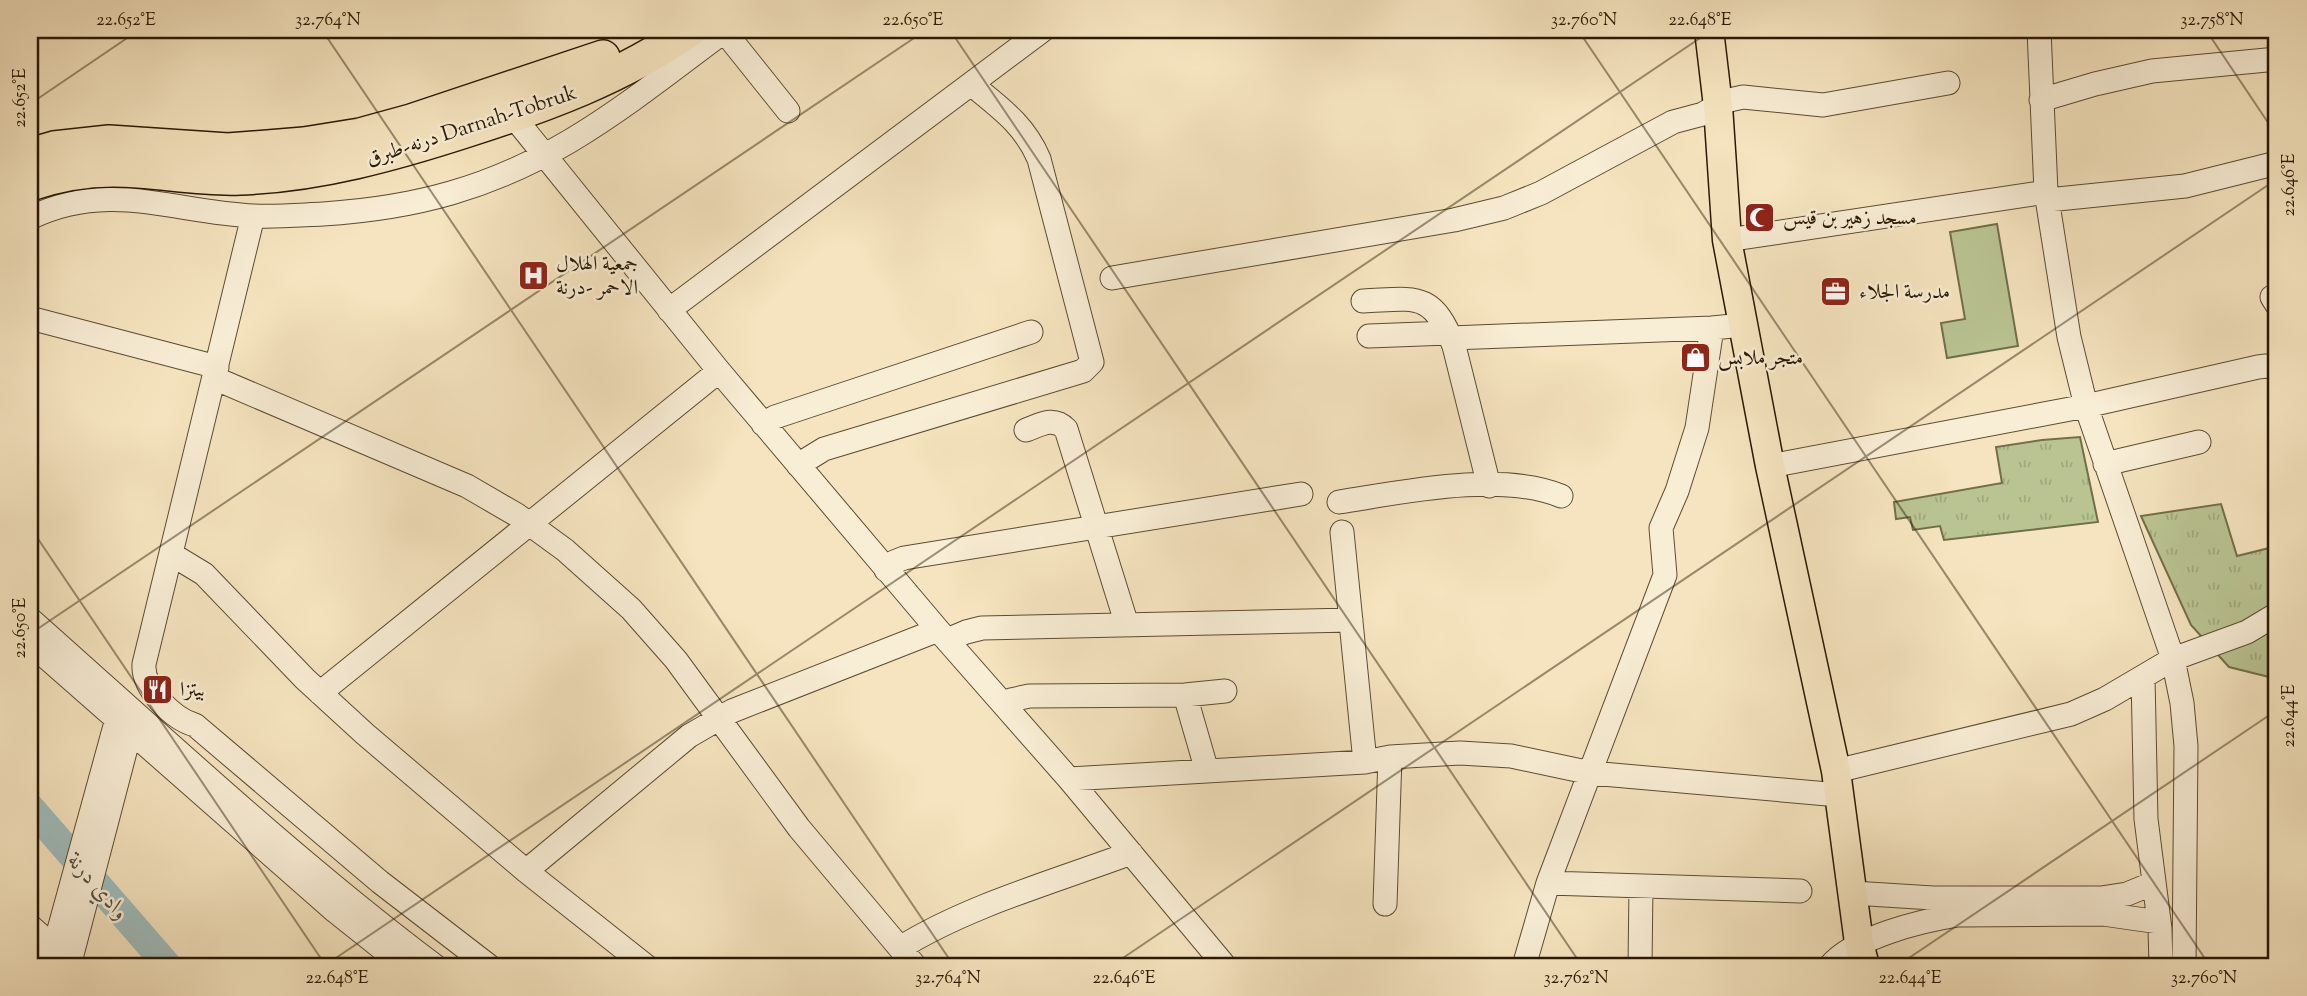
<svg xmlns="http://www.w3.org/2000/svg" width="2307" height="996" font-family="'Sorts Mill Goudy',Amiri,serif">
  <defs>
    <pattern id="grass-tufts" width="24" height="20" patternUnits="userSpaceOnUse" patternTransform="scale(1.75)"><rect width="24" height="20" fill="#bac493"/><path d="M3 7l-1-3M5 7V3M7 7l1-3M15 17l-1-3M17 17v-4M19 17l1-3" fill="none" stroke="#a0a87d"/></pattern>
  </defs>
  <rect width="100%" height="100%" fill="#f5e4bf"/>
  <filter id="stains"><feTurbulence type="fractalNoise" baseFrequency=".00286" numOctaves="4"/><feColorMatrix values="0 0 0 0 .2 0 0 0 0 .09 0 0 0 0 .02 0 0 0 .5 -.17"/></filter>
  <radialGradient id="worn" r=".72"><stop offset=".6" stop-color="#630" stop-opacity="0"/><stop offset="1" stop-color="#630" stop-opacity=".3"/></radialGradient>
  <path fill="url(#grass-tufts)" stroke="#726e4a" stroke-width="2" d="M2080 437 2098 522 1944 540 1940 526 1913 530 1910 517 1896 519 1894 502 2002 483 1996 447 2042 440Z
    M2221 504 2237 556 2273 547 2277 541V679L2229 667 2191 625 2141 516Z"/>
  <path fill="#bac493" stroke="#726e4a" stroke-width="2" d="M1997 224 2018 346 1947 358 1941 323 1965 319 1950 232Z"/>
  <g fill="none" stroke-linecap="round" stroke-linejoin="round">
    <path stroke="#9fbcbb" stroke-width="28" d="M30 807 168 966"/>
    <defs>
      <path id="minor" d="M2039 30 2046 192 2069 337 2086 406 2173 659 2182 703 2186 746 2184 966
        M724 31 788 111
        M2041 100 2095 84 2152 71 2277 59
        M513 116 719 371 938 630 1069 779 1225 966
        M2048 200 2185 186 2277 163
        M253 216 144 664C142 688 173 719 195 725L380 882 489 966
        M30 218C109 180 173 212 254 216 277 217 300 215 323 214 416 208 490 188 570 141 625 108 675 68 726 30
        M1727 240 2046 192
        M1112 278 1454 220 1504 208 1541 193 1673 122 1703 114 1725 101 1743 97 1823 105 1948 83
        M2272 297 2277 305
        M1363 301C1415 299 1432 290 1454 346L1489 486
        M669 310 1043 30
        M30 318 217 367
        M1369 336 1448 333
        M1451 338 1712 328 1743 325
        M214 378 467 486 517 515 565 550 631 609 676 660 799 828 915 966
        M763 424 775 417 1031 332
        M1026 430C1040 425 1053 416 1066 429L1127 625
        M2105 464 2199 442
        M798 465 824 449 1083 371 1092 362 1039 159C1024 124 1000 108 971 84
        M1770 466 2086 406 2258 367 2266 366 2277 369
        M1339 502C1403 492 1501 471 1561 496
        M1342 532 1365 762
        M171 554 204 574 305 679 365 734 526 871 646 966
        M886 570 894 562 904 558 1301 494
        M30 619C163 737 293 859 435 966
        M947 640 966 632 982 628 1351 620
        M30 643 335 911 404 966
        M2143 677 2146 819 2160 929 2161 966
        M320 693 719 371
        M1185 695 1207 771
        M1004 705 1011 700 1029 696 1185 695 1225 691
        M1836 771 2071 714 2105 699 2173 659 2247 632 2277 614
        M1069 779 1365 762 1390 757 1460 753 1511 756 1591 773 1839 795
        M526 871 689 736 732 711 938 630
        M1548 883 1800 891
        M1853 893 1933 898H2101L2127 894 2154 883
        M1385 904 1390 757
        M30 926 65 957
        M54 948 118 715
        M900 948C967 906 1056 881 1131 853
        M30 949 49 966
        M70 962 133 721
        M1524 966 1548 883 1665 575 1661 528 1677 491 1697 428 1712 328
        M1640 966 1641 886
        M1830 966C1855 937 1920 921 1958 915L2103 914 2159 922"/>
      <path id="major" d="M1709 30 1718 106 1727 240 1770 466 1836 771 1859 943 1865 966"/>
      <path id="highway" d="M30 155 54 148 109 142 228 150 304 144 360 135 411 121 603 57
        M30 184C57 175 85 170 113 170 156 170 198 180 240 178 319 175 394 154 468 130 546 105 622 77 690 30"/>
    </defs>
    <use href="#minor" stroke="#5c4c31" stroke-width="25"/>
    <use href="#major" stroke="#291902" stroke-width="31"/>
    <use href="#highway" stroke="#291902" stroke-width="36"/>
    <use href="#minor" stroke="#f8edd5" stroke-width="23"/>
    <use href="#major" stroke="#f5e4bf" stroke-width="28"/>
    <use href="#highway" stroke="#f5e4bf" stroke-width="33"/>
  </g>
  <path fill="none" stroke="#291902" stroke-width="2" stroke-opacity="0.45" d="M322 30 954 966M950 30 1582 966M1578 30 2210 966M2206 30 2277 136M30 104 139 30M30 527 326 966M30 634 926 30M324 966 1712 30M1111 966 2277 179M1897 966 2277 710"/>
  <defs>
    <symbol id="mosque-square" viewBox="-11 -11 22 22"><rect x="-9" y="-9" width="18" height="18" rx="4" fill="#8f2418" stroke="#f8edd5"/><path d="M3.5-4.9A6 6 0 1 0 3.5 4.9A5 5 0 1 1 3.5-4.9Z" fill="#fff"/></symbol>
    <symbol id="hospital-square" viewBox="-11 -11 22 22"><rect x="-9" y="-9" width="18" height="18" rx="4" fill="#8f2418" stroke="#f8edd5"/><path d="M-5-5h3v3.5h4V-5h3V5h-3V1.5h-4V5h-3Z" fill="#fff"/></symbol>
    <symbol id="office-square" viewBox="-11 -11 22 22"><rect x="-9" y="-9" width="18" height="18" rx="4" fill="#8f2418" stroke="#f8edd5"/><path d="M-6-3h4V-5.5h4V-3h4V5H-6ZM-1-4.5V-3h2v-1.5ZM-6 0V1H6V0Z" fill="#fff"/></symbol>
    <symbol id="shop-square" viewBox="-11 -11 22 22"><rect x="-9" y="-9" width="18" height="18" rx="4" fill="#8f2418" stroke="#f8edd5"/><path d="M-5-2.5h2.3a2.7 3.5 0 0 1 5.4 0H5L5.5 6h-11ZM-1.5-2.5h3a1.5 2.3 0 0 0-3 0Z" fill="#fff"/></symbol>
    <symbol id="restaurant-square" viewBox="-11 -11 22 22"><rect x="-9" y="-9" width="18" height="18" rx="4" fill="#8f2418" stroke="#f8edd5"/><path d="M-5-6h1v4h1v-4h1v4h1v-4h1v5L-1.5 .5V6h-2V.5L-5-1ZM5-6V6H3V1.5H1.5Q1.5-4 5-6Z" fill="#fff"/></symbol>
  </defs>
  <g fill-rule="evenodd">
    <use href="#mosque-square" x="1742" y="200" width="35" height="35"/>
    <use href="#hospital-square" x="516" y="258" width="35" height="35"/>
    <use href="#office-square" x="1818" y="274" width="35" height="35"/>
    <use href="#shop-square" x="1678" y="340" width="35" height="35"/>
    <use href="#restaurant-square" x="140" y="672" width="35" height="35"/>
  </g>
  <g text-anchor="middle" stroke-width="5" stroke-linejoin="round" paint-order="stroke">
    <g font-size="21" fill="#291902" stroke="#f8edd5">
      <text transform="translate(471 125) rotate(-18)" y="7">درنه-طبرق Darnah-Tobruk</text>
    </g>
    <g font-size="21" fill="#291902" stroke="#f8edd5" text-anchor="start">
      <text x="1783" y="224">مسجد زهير بن قيس</text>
      <text x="556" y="270">جمعية الهلال<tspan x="556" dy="24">الاحمر -درنة</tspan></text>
      <text x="1859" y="298">مدرسة الجلاء</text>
      <text x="1718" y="364">متجر ملابس</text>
      <text x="180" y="696">بيتزا</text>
    </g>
    <g font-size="23" font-style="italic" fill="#525243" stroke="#f8edd5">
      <text transform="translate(99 886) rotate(49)" y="8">وادي درنة</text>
    </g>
  </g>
  <rect width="2307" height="996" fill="none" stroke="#f5e4bf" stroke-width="77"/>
  <rect x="38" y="38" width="2230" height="920" fill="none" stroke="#291902" stroke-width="2.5"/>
  <g font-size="18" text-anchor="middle" fill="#291902">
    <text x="126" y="25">22.652°E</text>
    <text x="328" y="25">32.764°N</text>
    <text x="913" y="25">22.650°E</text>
    <text x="1584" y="25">32.760°N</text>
    <text x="1700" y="25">22.648°E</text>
    <text x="2212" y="25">32.758°N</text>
    <text transform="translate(19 98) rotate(-90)" y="6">22.652°E</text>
    <text transform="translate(2288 185) rotate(-90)" y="6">22.646°E</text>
    <text transform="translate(19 628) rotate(-90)" y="6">22.650°E</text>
    <text transform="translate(2288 716) rotate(-90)" y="6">22.644°E</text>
    <text x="337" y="983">22.648°E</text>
    <text x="948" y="983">32.764°N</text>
    <text x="1124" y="983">22.646°E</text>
    <text x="1576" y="983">32.762°N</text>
    <text x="1910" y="983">22.644°E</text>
    <text x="2204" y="983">32.760°N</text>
  </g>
  <rect width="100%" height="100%" filter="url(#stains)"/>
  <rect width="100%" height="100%" fill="url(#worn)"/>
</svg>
